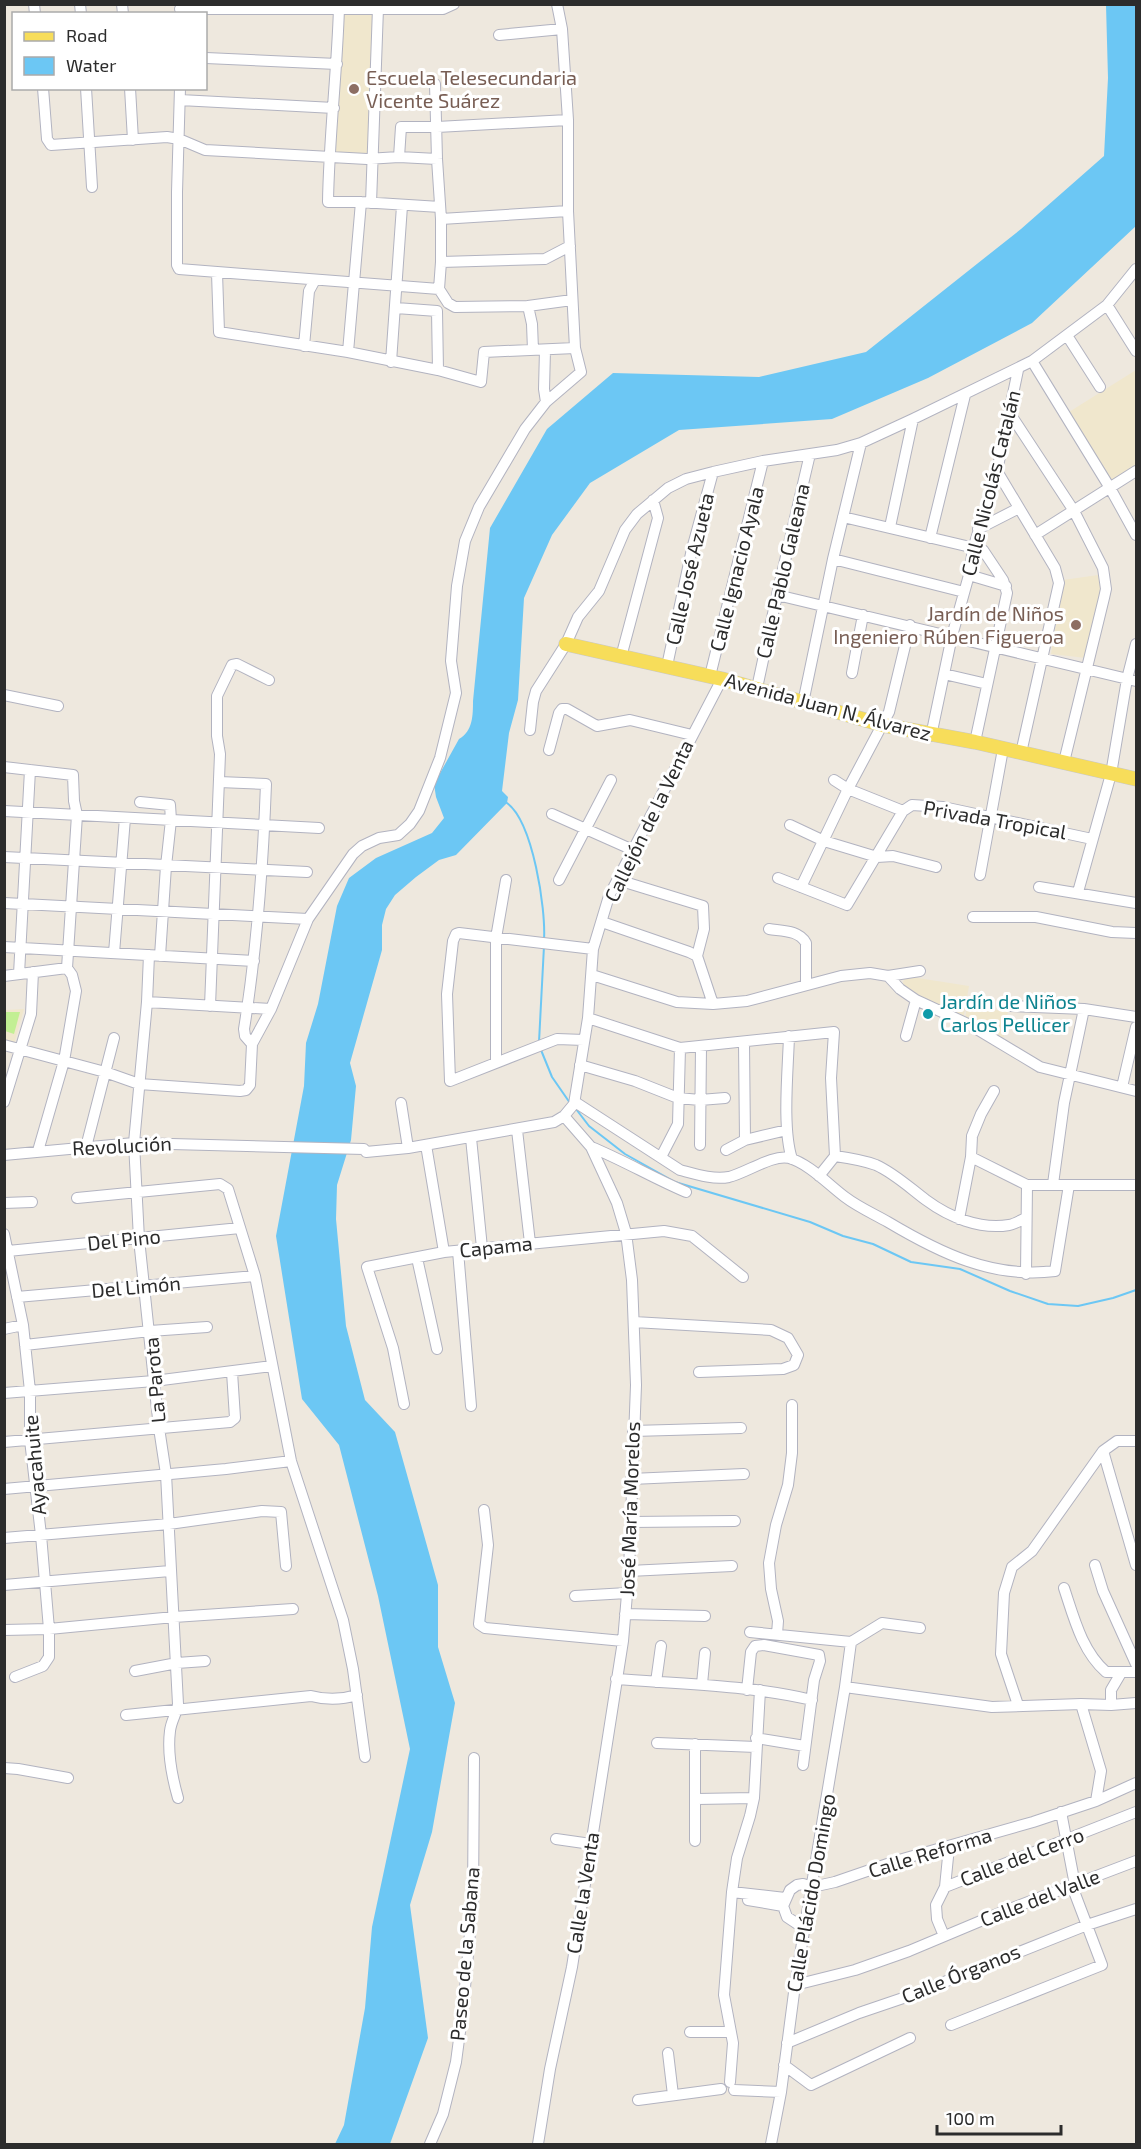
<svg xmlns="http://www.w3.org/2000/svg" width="1141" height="2149" font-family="'Exo 2',sans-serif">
  <rect width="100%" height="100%" fill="#eee8de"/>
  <path fill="#f0e7cd" d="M341 10H377L371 156 330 155Z
    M1136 370V468L1111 482 1069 412Z
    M1098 575 1103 596 1086 658 1051 654 1063 580Z
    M905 976 969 986 963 1020 901 989Z
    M967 1008 1008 1011 1003 1041 965 1019Z
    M24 1009 14 1044 5 1042V1010Z"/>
  <path fill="#c2ef93" d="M4 1012H20L14 1034 5 1031Z"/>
  <path fill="#6cc7f4" d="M1106 5H1136V226L1032 323 928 378 832 419 679 430 590 483 552 535 524 598 518 700 509 733 502 791 508 797 507 803 456 855 439 860 416 877 395 895 386 909 382 925V950L350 1063 356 1086 351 1140 337 1185 336 1219 346 1326 365 1400 395 1432 438 1585V1647L455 1703 432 1832 410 1905 428 2038 390 2144H335L344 2125 365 2008 372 1927 410 1749 378 1596 339 1445 302 1399 276 1236 304 1086 306 1043 318 1004 337 906 349 878 376 858 432 833 444 818 436 797 434 784 459 739C473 731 473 715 473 701L490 528 547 429 613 373 759 377 866 352 1021 229 1104 156 1108 78Z"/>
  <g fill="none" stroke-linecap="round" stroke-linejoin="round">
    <path stroke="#6cc7f4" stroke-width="2" d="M507 803C533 822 546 909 544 940
      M539 1042 544 946
      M541 1050 552 1077 570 1103
      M576 1109 589 1126 625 1154 675 1182 810 1222 843 1236 873 1244 911 1262 960 1269 1010 1291 1048 1304 1078 1306 1113 1298 1136 1290"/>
    <defs>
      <path id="minor" d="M34 4 35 14
        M80 4 81 14
        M122 4 123 14
        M339 8C337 73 329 137 328 202H361L440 207
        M180 9H443L454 4
        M499 35 562 29
        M206 58 337 64
        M435 84 437 159 441 219V262L439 289 448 303 455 307 528 306
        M43 88 47 139 51 145 167 137 179 139 205 150 367 159 399 157 437 159
        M86 88 92 187
        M130 88 133 140
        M180 88 177 192V265L179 269 439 289
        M180 100 334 108
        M399 157 401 127H437L568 120
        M371 203 378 8
        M441 219 568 211
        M441 262 545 259 570 246
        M217 273 219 332 348 352 438 370 481 382 484 352 575 348
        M1107 305 1136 351
        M396 308 437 311 438 370
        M1068 337 1100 387
        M304 346 309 291 315 280
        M533 350 532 324 528 306 572 300
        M545 350 544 389 546 402
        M348 352 361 202
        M1032 361 1110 488 1136 535
        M391 362 402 206
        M1009 412 1074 511 1103 568 1106 589 1104 598 1064 762
        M997 471 1055 568 1059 583 1021 753
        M843 517 983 550 1003 580 1007 593 975 742
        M890 527 913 419
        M978 529 1019 508
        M1035 535 1136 471
        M930 538 965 395
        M833 559 964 592
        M969 575 1006 586
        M777 595 1136 681
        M621 657 658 518 653 500
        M667 666 692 549 713 472
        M852 673 863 615
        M944 674 987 684
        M710 676 763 461
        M757 688 777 595 810 454
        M4 695 58 706
        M803 703 833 559 861 443
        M530 730 533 702 536 691 566 644 578 617 599 591 625 530 637 514 668 488 686 479 713 472 763 461 837 450 861 443 913 419 1032 361 1107 305 1136 269
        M931 736 952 636 969 575 973 549 997 471 1018 370
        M549 750 559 713 562 709H567L597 726 630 720 692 735
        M4 767 73 775 74 801 77 815 67 968 72 975 76 991 64 1061 38 1151
        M834 780 848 789 903 811
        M219 782 266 784C263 866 257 948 244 1029L245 1036 252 1044
        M140 802 170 805 171 820 166 866 160 956
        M4 811 319 828
        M552 814 633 850
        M790 825 824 841 877 857 893 856 936 867
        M4 857 307 872
        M980 875 1003 749
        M778 878 847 905 903 811 912 805 943 807 1092 839
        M559 880 611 780
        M618 880 703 906 704 929 697 956 713 1004
        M801 887 848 789 889 712 910 625
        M1039 887 1136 903
        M1078 892 1111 774 1127 679 1136 644
        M4 903 308 919
        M973 917H1036L1112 932 1136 933
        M602 922 689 952 697 956
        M769 929C782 931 799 930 806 943V984
        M4 947 254 961
        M114 953 125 818
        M149 955 147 1002 134 1143 139 1239 159 1428 166 1474 178 1704C177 1713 171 1721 170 1731 167 1754 172 1777 178 1798
        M19 974 30 770
        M592 975 677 1002 713 1004 747 1001 841 976 870 973 888 976 900 989 916 1000 970 1025 1040 1067 1136 1091
        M4 976 67 968
        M888 976 920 971
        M147 1002 271 1009
        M210 1006 220 754 217 736V696L232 665 237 664 269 680
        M1010 1006 1084 1009 1136 1017
        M588 1018 680 1048 834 1032 831 1078 835 1156 819 1176
        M789 1036C788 1071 782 1128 792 1159
        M906 1036 916 1000
        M584 1040 557 1039 450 1081 447 994 453 941 456 934 459 933 593 949
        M744 1043 745 1140
        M4 1045 105 1072 139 1084 240 1091 246 1090 250 1085 252 1044 271 1009 308 919 353 854 362 846 379 838 398 835 410 824 419 811 440 758 456 693 451 661 457 586 465 541 479 507 525 429 546 402 581 372 575 348 568 211V120L562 29 557 4
        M496 1062V938L506 880
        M580 1065 635 1081 678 1098 700 1100 725 1098
        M1122 1087 1136 1027
        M4 1102 31 1014 33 972
        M575 1102 680 1170C695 1174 713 1180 729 1177 746 1173 773 1154 789 1158 808 1163 829 1185 845 1197 858 1207 874 1214 888 1222 940 1253 993 1279 1055 1271L1069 1185
        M401 1103 408 1148
        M517 1130 530 1243
        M471 1138 482 1248
        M426 1145 444 1252
        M700 1145 701 1047
        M86 1147 114 1038
        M591 1147C623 1160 653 1178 686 1192
        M726 1150 745 1140 787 1130
        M4 1155 134 1143 364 1149 366 1152 408 1148 554 1122 564 1116 574 1104 588 1018 593 949 609 896 722 679
        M835 1156C849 1158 863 1160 876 1165 894 1173 910 1188 926 1200 949 1217 980 1230 1009 1225 1015 1224 1021 1220 1026 1218
        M661 1157 678 1124 680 1048
        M971 1157 1027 1185H1136
        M1053 1184 1064 1103 1084 1009
        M77 1198 220 1184 228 1189 255 1276 291 1461 343 1620 353 1669 365 1757
        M4 1203 32 1202
        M959 1219 971 1157 972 1136 981 1114 994 1091
        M4 1234 23 1325 30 1391V1440L41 1535 49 1629V1657L43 1666 15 1677
        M8 1251 240 1228
        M458 1251 471 1406
        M417 1258 437 1349
        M1026 1274 1027 1185
        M17 1297 255 1276
        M634 1322 771 1330 788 1338 798 1355 794 1365 783 1369 699 1372
        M4 1329 23 1325
        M25 1345 150 1331 207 1327
        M4 1393 154 1381 272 1366
        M404 1404 393 1348 367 1267 444 1252 664 1231 692 1236 743 1277
        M633 1431 741 1428
        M4 1442 230 1422 235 1418 232 1372
        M1103 1451 1136 1565
        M631 1479 744 1474
        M4 1489 226 1469 291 1461
        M484 1510 488 1545 479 1624 485 1628 623 1641
        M630 1522 735 1521
        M4 1538 169 1524 262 1511 281 1512 286 1566
        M1095 1565 1103 1591 1136 1664
        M629 1571 732 1566
        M4 1585 170 1571
        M1064 1588C1074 1618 1082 1651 1106 1672H1136
        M575 1596 627 1593
        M625 1614 705 1616
        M4 1630 49 1629 174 1617 293 1609
        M750 1632 851 1642 882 1623 920 1628
        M777 1634 778 1621 771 1589 769 1563 776 1525 788 1485 792 1453V1405
        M135 1671 177 1663 205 1661
        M616 1679C682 1684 748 1685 812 1700
        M656 1682 661 1646
        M702 1684 705 1653
        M845 1687 992 1707 1081 1704 1111 1705 1136 1703
        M747 1690 751 1652 755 1646 764 1645 819 1655 820 1661 814 1680 803 1765
        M1081 1704 1101 1771 1096 1801
        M1018 1705 1001 1654 1004 1593 1012 1567 1032 1551 1103 1451 1117 1441H1136
        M1111 1705V1690L1121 1673
        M126 1715 311 1696C326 1700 341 1700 357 1695
        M756 1738 805 1746
        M657 1743 756 1747
        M695 1744V1841
        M4 1768 18 1769 68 1778
        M697 1799 754 1798
        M1061 1812 1075 1885
        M556 1839 591 1844
        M945 1887 1136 1812
        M732 1892 785 1898
        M748 1900 783 1906
        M783 1906 790 1890 797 1885 803 1884 812 1887 835 1882 899 1860 1033 1822 1096 1801 1136 1783
        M783 1906 787 1917 805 1929
        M944 1936 937 1919 936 1905 945 1887 949 1847
        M795 1985 855 1970 909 1951 1002 1912 1136 1861
        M951 2025 1102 1965 1072 1886
        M690 2032H731
        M787 2043 859 2013 909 1996 1087 1925 1136 1909
        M668 2053 673 2095
        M784 2065 811 2085 910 2038
        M730 2082 733 2043 724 1995 732 1892 737 1858 750 1816 754 1798 760 1690
        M734 2090 781 2092
        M638 2100 721 2089
        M430 2144 443 2114 456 2062 463 2009 473 1900 474 1758
        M538 2144 550 2069 572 1967 623 1641 629 1571 636 1385 632 1280 626 1233 617 1203 591 1147 564 1116
        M771 2144 781 2092 795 1985 845 1687 851 1642"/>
      <path id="major" d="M566 644 722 679 883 725 975 742 1136 779"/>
    </defs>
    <use href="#minor" stroke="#b2b3c0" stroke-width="12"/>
    <use href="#major" stroke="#c8c8c8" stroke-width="15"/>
    <use href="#minor" stroke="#fff" stroke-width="10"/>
    <use href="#major" stroke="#f7dd5a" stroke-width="14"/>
  </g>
  <g fill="#8d6e63" stroke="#fff" stroke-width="2">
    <circle cx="354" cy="89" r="6"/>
    <circle cx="1076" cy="625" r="6"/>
  </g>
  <circle fill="#0f9aa8" stroke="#fff" stroke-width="2" cx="928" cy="1014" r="6"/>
  <g text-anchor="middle" stroke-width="6" stroke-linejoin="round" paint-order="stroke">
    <g font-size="20" fill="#785e54" stroke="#fff" text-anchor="start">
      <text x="366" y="85">Escuela Telesecundaria<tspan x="366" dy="23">Vicente Suárez</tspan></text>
      <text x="1064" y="621" text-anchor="end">Jardín de Niños<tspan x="1064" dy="23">Ingeniero Rúben Figueroa</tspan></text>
    </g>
    <g font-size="20" fill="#2c2c2c" stroke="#fff">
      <text transform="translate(991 483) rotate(-76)" y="7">Calle Nicolás Catalán</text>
      <text transform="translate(690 569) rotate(-77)" y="7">Calle José Azueta</text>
      <text transform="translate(737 569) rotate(-76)" y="7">Calle Ignacio Ayala</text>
      <text transform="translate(783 571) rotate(-77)" y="7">Calle Pablo Galeana</text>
      <text transform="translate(828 707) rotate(15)" y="7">Avenida Juan N. Álvarez</text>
      <text transform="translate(995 820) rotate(10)" y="7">Privada Tropical</text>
      <text transform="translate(649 821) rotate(-64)" y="7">Callejón de la Venta</text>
      <text transform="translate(122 1146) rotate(-3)" y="7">Revolución</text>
      <text transform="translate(124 1240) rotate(-6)" y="7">Del Pino</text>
      <text transform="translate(496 1247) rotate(-6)" y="7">Capama</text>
      <text transform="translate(136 1287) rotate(-5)" y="7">Del Limón</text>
      <text transform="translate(155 1380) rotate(-95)" y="7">La Parota</text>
      <text transform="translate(35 1465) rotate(-95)" y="7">Ayacahuite</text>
      <text transform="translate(630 1509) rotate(-88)" y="7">José María Morelos</text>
      <text transform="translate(930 1853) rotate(-17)" y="7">Calle Reforma</text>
      <text transform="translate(1022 1857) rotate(-21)" y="7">Calle del Cerro</text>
      <text transform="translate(583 1893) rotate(-81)" y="7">Calle la Venta</text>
      <text transform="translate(811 1893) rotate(-80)" y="7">Calle Plácido Domingo</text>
      <text transform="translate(1040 1898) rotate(-21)" y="7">Calle del Valle</text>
      <text transform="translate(465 1954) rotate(-85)" y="7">Paseo de la Sabana</text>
      <text transform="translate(961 1974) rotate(-22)" y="7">Calle Órganos</text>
    </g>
    <g font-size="20" fill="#0d838f" stroke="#fff" text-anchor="start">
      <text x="940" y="1009">Jardín de Niños<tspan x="940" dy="23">Carlos Pellicer</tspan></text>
    </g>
  </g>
  <rect width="1141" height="2149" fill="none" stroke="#2c2c2c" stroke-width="12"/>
  <rect x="12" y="12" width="195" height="78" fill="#ffffff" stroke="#ababab" stroke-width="1.5"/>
  <rect x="24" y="32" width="30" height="9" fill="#f7dd5a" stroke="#ababab" stroke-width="1.5"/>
  <text x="66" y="42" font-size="18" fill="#2c2c2c">Road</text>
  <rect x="24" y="57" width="30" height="18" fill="#6cc7f4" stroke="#ababab" stroke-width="1.5"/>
  <text x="66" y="72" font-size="18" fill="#2c2c2c">Water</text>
  <path d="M937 2125v9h124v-9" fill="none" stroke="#2c2c2c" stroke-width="3"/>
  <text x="946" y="2125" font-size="18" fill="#2c2c2c" stroke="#ffffff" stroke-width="4.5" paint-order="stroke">100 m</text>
</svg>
